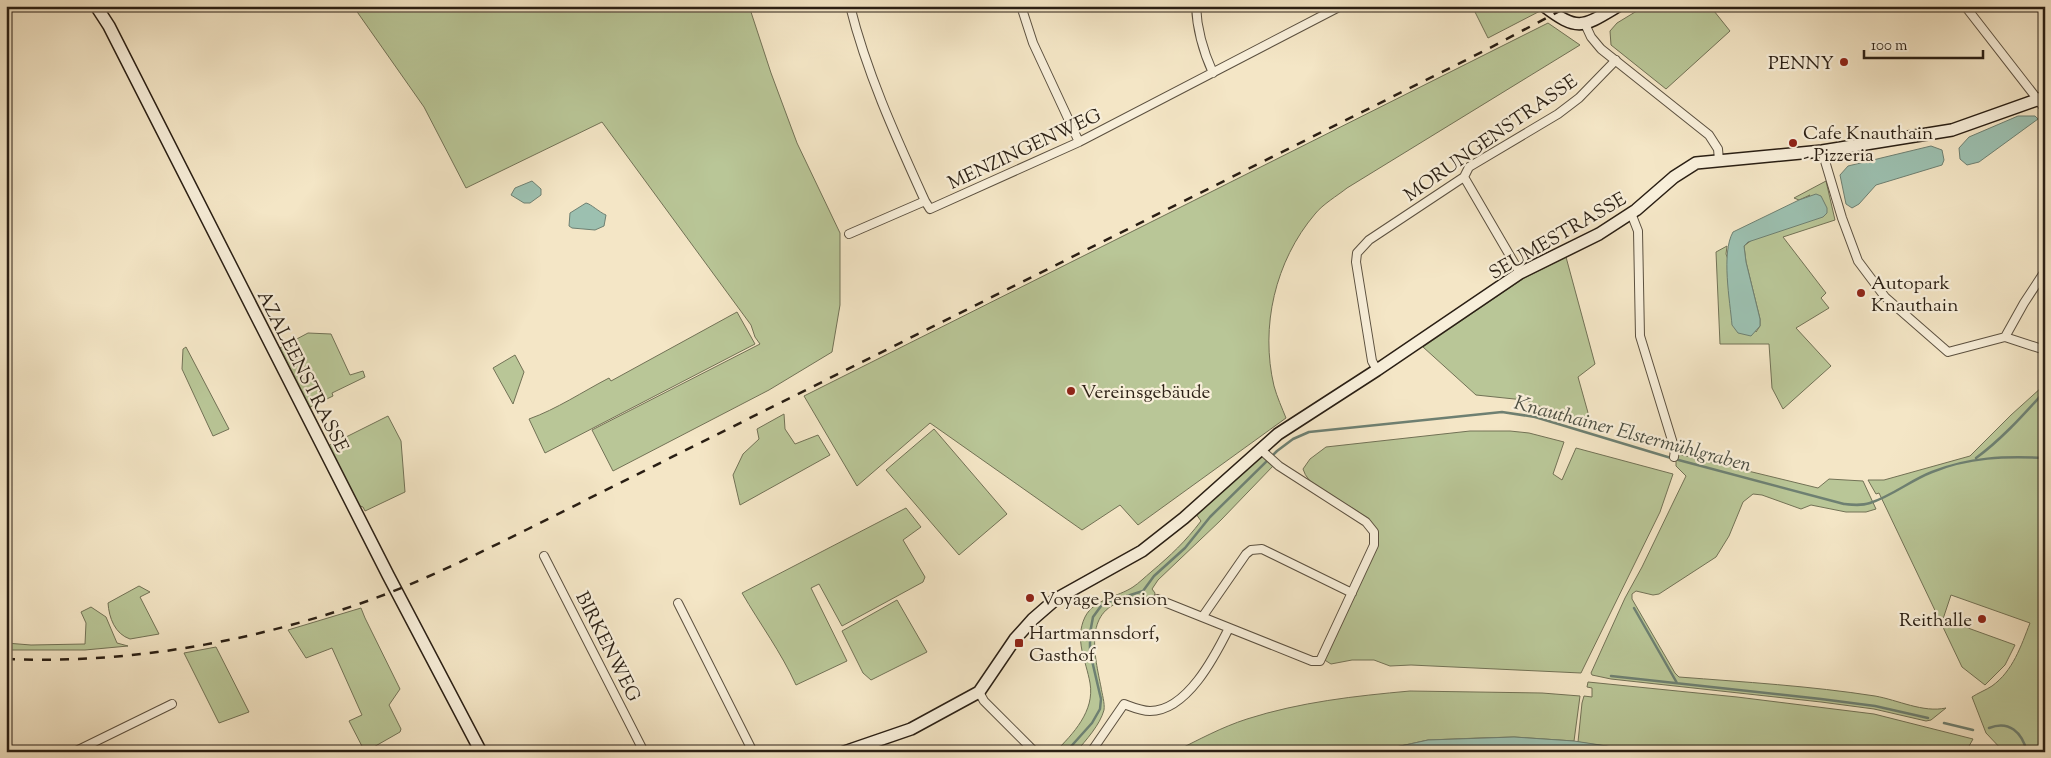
<svg xmlns="http://www.w3.org/2000/svg" width="2051" height="758" font-family="'Sorts Mill Goudy',serif">
  <rect width="100%" height="100%" fill="#f4e6c6"/>
  <filter id="stains"><feTurbulence type="fractalNoise" baseFrequency=".004" numOctaves="4"/><feColorMatrix values="0 0 0 0 .2 0 0 0 0 .09 0 0 0 0 .02 0 0 0 .5 -.17"/></filter>
  <radialGradient id="worn" r=".72"><stop offset=".6" stop-color="#630" stop-opacity="0"/><stop offset="1" stop-color="#630" stop-opacity=".3"/></radialGradient>
  <path fill="#b9c697" stroke="#727256" d="M353 6H749L771 73 797 143 840 233V305L832 352 769 390 613 471 592 430 760 344 755 337 751 325 602 122 466 188 424 107Z
    M1472 6H1536L1542 10 1488 38Z
    M1645 6H1710L1730 31 1666 89 1611 45 1610 31 1617 23Z
    M1548 23 1580 45 1347 188C1337 196 1323 204 1315 214 1275 261 1260 327 1274 386 1277 397 1282 408 1286 418L1138 525 1120 505 1082 530 930 423 857 486 804 396Z
    M1826 181 1835 220 1783 237 1826 293 1821 298 1829 308 1796 328 1831 366 1783 409 1772 388 1769 344H1720L1716 252 1727 246 1726 254 1756 332 1760 326V319L1746 262 1744 246 1810 195 1799 200 1794 198Z
    M1566 257 1595 364 1578 377 1592 427 1524 400 1476 395 1423 347 1524 278Z
    M737 312 755 344 545 453 529 419C557 409 582 392 609 378L611 381Z
    M308 333 331 334 350 375 363 371 365 377 332 393 333 396 308 408 278 349Z
    M186 347 229 429 213 436 182 369 183 349Z
    M515 355 524 372 513 404 493 368Z
    M2042 387 2045 394V752H2004L1986 733 1972 697C1978 693 1986 690 1992 686 2013 671 2021 646 2030 623L1951 595 1943 619 2015 645 2005 665 1985 685 1962 667 1879 493 1876 494 1868 480H1884L1970 456 2011 415Z
    M784 414 785 429 795 444 818 435 830 455 740 505 733 475 743 454 759 439 757 429Z
    M388 416 401 441 405 492 365 511 363 507 360 506 328 446Z
    M934 429 1007 514 959 555 886 470Z
    M1470 431H1510L1529 433 1564 442 1553 474 1562 480 1576 448 1673 474 1660 512 1581 673 1411 665 1390 666 1374 660H1352L1331 664 1323 659 1377 546C1383 505 1312 501 1303 469L1310 459 1326 447Z
    M1678 454 1818 488 1829 479 1863 481 1876 509 1866 512H1846L1811 505 1801 509 1762 495 1753 494 1743 502 1729 536 1716 557 1659 594 1653 595 1636 591 1632 594V599L1675 673 1679 677C1744 682 1811 686 1875 696 1898 700 1923 713 1946 708L1931 720 1926 721 1874 709 1821 702 1611 679 1592 675 1591 673 1625 598 1642 567 1686 476 1676 466V456Z
    M1257 456 1266 457 1274 465 1221 520 1158 580 1152 589 1155 593 1154 598C1144 595 1134 599 1124 601 1083 611 1095 657 1101 687 1102 694 1105 703 1104 710 1100 725 1086 740 1076 752H1055C1073 734 1095 711 1090 683 1086 660 1074 640 1085 617 1094 599 1118 597 1133 587 1139 583 1145 577 1151 572 1171 555 1185 542 1201 521L1196 514Z
    M906 508 921 527 903 540 925 577 923 582 842 626 819 584 811 588 847 661 796 685C781 652 760 624 742 593Z
    M139 586 150 592 140 597 159 634 130 639C115 634 109 618 108 603Z
    M897 600 927 652 871 680 863 673 842 631Z
    M91 607 106 617 117 643 128 646 85 650H6V643L31 645 85 644 86 623 81 612Z
    M361 608 365 618 400 689 389 705 401 729 400 732 365 752 349 721 362 715 332 648 306 658 288 630Z
    M216 647 249 712 219 723 184 653Z
    M1588 682 1737 697 1874 714 1973 739 1968 748H1952L1951 752H1646L1578 742 1582 703 1584 696 1592 697V688L1587 687Z
    M1410 691 1542 693 1580 696 1574 741 1514 737 1479 738 1428 740 1373 752H1174C1198 740 1222 727 1247 719 1300 702 1355 696 1410 691Z"/>
  <path fill="#9cc0b0" stroke="#6e8072" d="M2018 116H2035L2038 119 1979 162 1967 165 1960 159 1959 148 1969 137Z
    M1931 146 1942 150 1944 160 1942 165 1876 185 1859 204 1852 208 1846 204 1840 175 1848 166Z
    M532 181 541 189V195L530 203H524L511 195 515 188Z
    M1816 194 1821 196 1827 208V213L1823 217 1748 242 1744 246 1746 262 1760 319V326L1751 336 1738 333 1732 325C1730 301 1721 253 1733 232L1799 200Z
    M586 203C591 204 599 212 606 215L604 226 595 230 572 228 569 226 570 213Z
    M1514 737 1574 741 1646 752H1373L1428 740Z"/>
  <g fill="none" stroke-linecap="round" stroke-linejoin="round">
    <path stroke="#6e8072" stroke-width="2.5" d="M1976 458C2002 439 2024 414 2045 391
      M1634 608 1677 683
      M1611 676 1821 699 1875 706 1928 718
      M1944 723 1973 730
      M1989 728C2009 720 2022 732 2027 752
      M1066 752 1092 723 1100 709 1101 699 1090 652V633L1093 617 1101 606 1108 602 1143 591 1154 576 1185 548 1210 517 1277 451 1293 439 1309 432 1502 412 1535 417 1671 458 1844 504C1853 505 1861 506 1870 503 1892 496 1911 480 1932 472 1969 457 2005 456 2045 458"/>
    <defs>
      <path id="street" d="M850 6C867 74 896 137 925 201
        M1021 6 1033 43 1079 142
        M1196 6C1197 31 1203 51 1213 73
        M1965 6 2045 109
        M1585 24 1591 37 1601 49 1709 135 1718 149 1719 160
        M1822 151 1842 218 1858 261 1885 297 1948 352 2005 337 2045 350
        M1464 177 1520 273
        M1631 213 1638 231 1640 336 1675 450 1674 457
        M849 234 925 201 930 209 1079 142 1341 6
        M2005 337 2024 303 2045 271
        M1377 370 1372 361 1356 262 1357 253 1369 240 1464 177 1469 167 1558 114 1579 98 1616 60
        M544 556 644 752
        M1157 599 1312 661H1320L1374 545V532L1366 522 1279 466 1260 449
        M678 603 753 752
        M1203 616 1246 554 1251 550 1262 549 1352 593
        M979 692 984 701 1035 752
        M74 752 172 704
        M1091 752 1124 704C1132 707 1141 711 1150 711 1187 711 1215 656 1229 628"/>
      <path id="secondary" d="M96 6 109 26 388 575 481 752
        M1544 6C1578 32 1583 27 1618 6
        M844 752 911 729 979 692 1015 639 1033 619 1056 599 1142 551 1184 518 1278 434 1377 370 1520 273 1599 234 1636 210 1674 177 1696 163 1822 151 1952 130 2045 97"/>
    </defs>
    <use href="#street" stroke="#5c5140" stroke-width="10"/>
    <use href="#secondary" stroke="#2a1f14" stroke-width="14"/>
    <use href="#street" stroke="#f8efda" stroke-width="8"/>
    <use href="#secondary" stroke="#f8efda" stroke-width="11"/>
    <path stroke="#2a1f14" stroke-width="2.5" stroke-dasharray="9 9" stroke-linecap="butt" d="M6 659C126 664 246 643 359 604 417 584 473 556 528 529L1484 51 1569 6"/>
  </g>
  <g fill="#8f2418" stroke="#f8efda" stroke-width="2">
    <circle cx="1844" cy="62" r="5"/>
    <circle cx="1793" cy="143" r="5"/>
    <circle cx="1861" cy="293" r="5"/>
    <circle cx="1071" cy="391" r="5"/>
    <circle cx="1030" cy="598" r="5"/>
    <circle cx="1982" cy="619" r="5"/>
    <rect x="1014" y="638" width="10" height="10" rx="2.5"/>
  </g>
  <g text-anchor="middle" stroke-width="4.5" stroke-linejoin="round" paint-order="stroke">
    <g font-size="19" fill="#2a1f14" stroke="#f8efda" text-anchor="start">
      <text x="1834" y="69" text-anchor="end">PENNY</text>
      <text x="1803" y="139">Cafe Knauthain<tspan x="1803" dy="22">- Pizzeria</tspan></text>
      <text x="1871" y="289">Autopark<tspan x="1871" dy="22">Knauthain</tspan></text>
      <text x="1081" y="398">Vereinsgebäude</text>
      <text x="1040" y="605">Voyage Pension</text>
      <text x="1972" y="626" text-anchor="end">Reithalle</text>
      <text x="1029" y="639">Hartmannsdorf,<tspan x="1029" dy="22">Gasthof</tspan></text>
    </g>
    <g font-size="19" fill="#2a1f14" stroke="#f8efda">
      <text transform="translate(1490 137) rotate(-35)" y="7">MORUNGENSTRASSE</text>
      <text transform="translate(1024 148) rotate(-25)" y="7">MENZINGENWEG</text>
      <text transform="translate(1557 235) rotate(-30)" y="7">SEUMESTRASSE</text>
      <text transform="translate(304 371) rotate(63)" y="7">AZALEENSTRASSE</text>
      <text transform="translate(609 646) rotate(63)" y="7">BIRKENWEG</text>
    </g>
    <g font-size="20" font-style="italic" fill="#4c4f43" stroke="#f8efda">
      <text transform="translate(1633 433) rotate(15)" y="7">Knauthainer Elstermühlgraben</text>
    </g>
  </g>
  <rect width="2051" height="758" fill="none" stroke="#f4e6c6" stroke-width="25"/>
  <rect x="8" y="8" width="2036" height="743" fill="none" stroke="#2a1f14" stroke-width="2.5"/>
  <rect x="12" y="12" width="2026" height="733" fill="none" stroke="#2a1f14"/>
  <path d="M1864 50v8h119v-8" fill="none" stroke="#2a1f14" stroke-width="2.5"/>
  <text x="1871" y="50" font-size="15" fill="#2a1f14" stroke="#f8efda" stroke-width="4" paint-order="stroke">100 m</text>
  <rect width="100%" height="100%" filter="url(#stains)"/>
  <rect width="100%" height="100%" fill="url(#worn)"/>
</svg>
